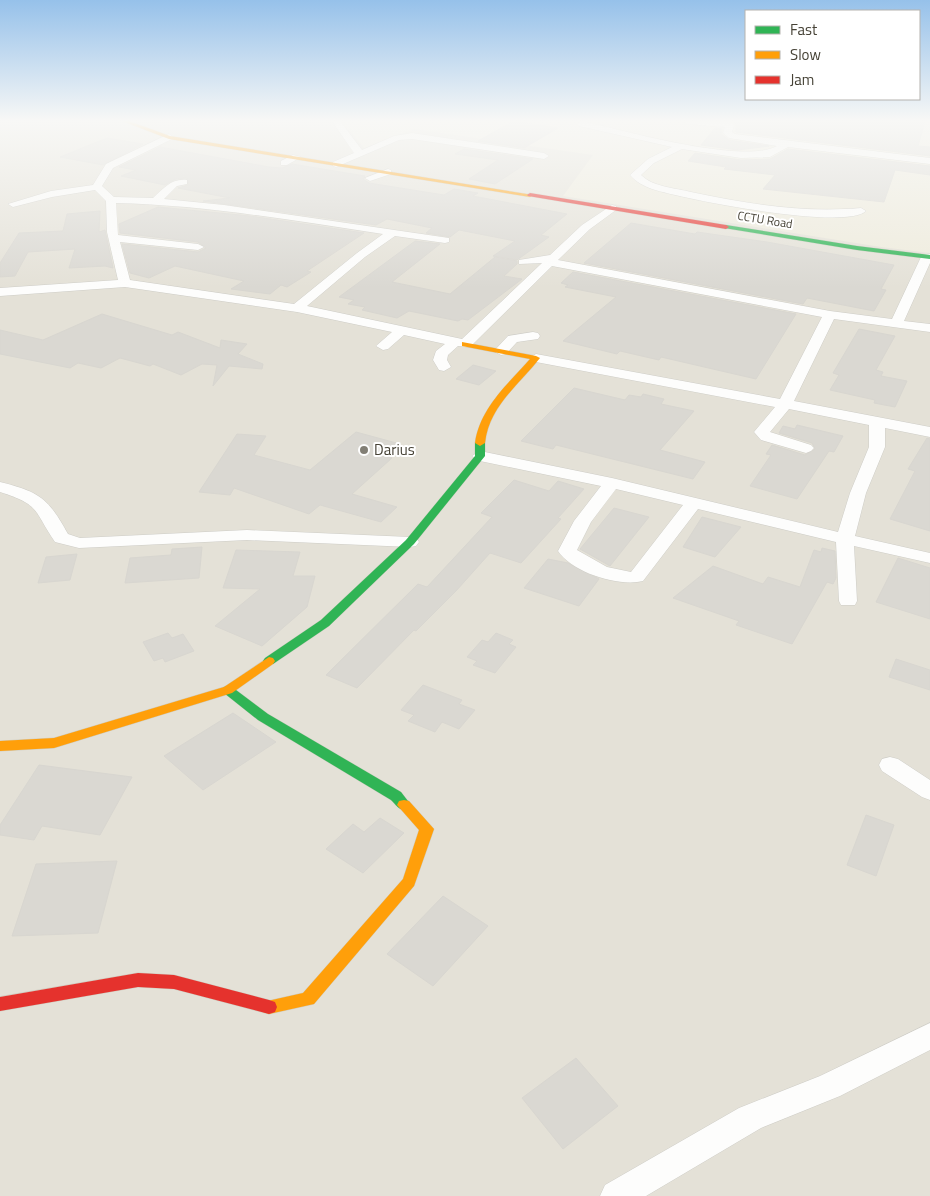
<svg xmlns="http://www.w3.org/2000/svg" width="930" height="1196" font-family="'Titillium Web',sans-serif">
  <rect width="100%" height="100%" fill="#f0efea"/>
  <path fill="#e4e1d7" d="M0 121H930V1196H0Z"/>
  <path fill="#eeebdc" d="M341 121H930V253L881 247 563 196 593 155 414 129 364 148Z"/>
  <path fill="#dad8d2" stroke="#d8d6d0" d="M732 121H925L918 146 930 147V156L736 132V124Z
    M512 122 527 123 558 128 524 148 478 141Z
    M715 128 722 129 721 134 729 140 769 146 738 150 701 145Z
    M107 138 143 144 103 165 60 157Z
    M160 147 269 167 282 168 292 164 365 176 363 179 369 183 444 195 454 189 478 193 473 196 567 214 541 235 549 237 517 260 493 256 515 241 459 230 450 237 426 233 432 228 387 219 376 225 203 201 230 198 178 188 188 185 187 178 176 179 165 185 121 176 136 170 119 167Z
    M464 149 533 159 495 184 469 179 498 160 455 154Z
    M788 149 930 166V175L895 170 884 202 763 189 775 175 724 169 726 167 688 161 695 153 741 160 770 159Z
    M158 207 250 216 364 233 307 271 311 272 287 287 281 285 270 294 231 289 244 281 175 266 149 278 130 273 122 244 198 252 206 248 198 242 120 233 119 224Z
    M100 211 99 232 105 230 113 268 105 266 69 268 75 249 28 252 15 276 0 277V263L19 233 63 231 67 214Z
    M631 223 695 234 697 232 767 242 894 265 881 289 886 290 874 311 807 298 803 304 584 263Z
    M415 241 440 244 392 282 450 294 495 257 517 261V264L504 276 522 279 468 320 462 319 458 321 409 311 397 318 362 310 365 307 348 304 354 300 339 297Z
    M573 272 796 314 756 379 661 357 659 360 620 351 617 354 563 341 616 297 565 287 568 285 561 283Z
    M102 314 172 335 178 332 220 348 221 340 247 344 238 354 263 364 262 369 229 366 213 386 217 365 202 364 181 375 153 364 150 366 120 358 101 368 78 363 70 368 0 354V330L43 340Z
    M859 329 895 336 876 370 883 372 881 376 907 381 895 407 874 403 875 400 830 390 839 375 833 373Z
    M473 365 496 371 479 385 456 379Z
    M574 388 625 400 629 395 641 397 643 394 664 399 661 404 694 411 660 450 705 462 693 479 556 445 553 449 521 441Z
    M797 425 843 436 834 452 829 451 797 499 750 486 771 455 766 454 772 445 805 455 815 449 812 443 779 433 783 426 795 429Z
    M356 432 400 444 386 456 392 458 352 494 397 507 381 522 320 505 309 514 234 488 230 495 199 492 237 434 266 436 254 455 310 470Z
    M927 438 930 439V531L890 519 915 471 908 469Z
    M514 480 549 491 558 481 584 489 558 518 561 519 521 563 490 553 456 591 416 631 414 630 357 688 326 675 418 584 427 587 492 517 481 513Z
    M614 508 649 517 610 566 580 549Z
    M702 517 741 527 715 557 683 547Z
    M202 547 199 578 125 583 130 558 171 555 172 549Z
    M822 548 835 551 836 578 833 584 827 582 792 644 736 625 739 621 673 598 713 566 763 584 768 577 800 587 814 550 821 552Z
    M236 550 300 552 293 576H315L307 607 262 646 215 626 260 589 223 588Z
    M77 554 70 580 38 583 46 557Z
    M898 558 930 568V619L876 602Z
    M548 559 568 563 599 579 579 606 524 588Z
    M168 633 172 638 183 634 194 651 165 662 163 658 154 661 143 642Z
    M496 633 513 640 509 644 516 647 495 673 473 665 477 661 467 657 482 640 488 642Z
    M896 659 930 670V690L889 677Z
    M423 685 462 700 459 704 475 710 459 729 442 722 435 732 408 721 414 715 401 710Z
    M233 713 276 742 203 790 164 756Z
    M39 765 132 777 100 835 42 826 34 840 0 835V825Z
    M866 815 894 825 876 876 847 865Z
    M380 818 404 833 363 873 326 849 353 824 364 832Z
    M117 861 98 933 12 936 36 864Z
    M443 896 488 926 433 986 387 954Z
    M576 1058 618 1106 563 1149 522 1098Z"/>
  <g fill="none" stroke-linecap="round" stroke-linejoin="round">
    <defs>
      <path id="street" d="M332 121H340L362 150 394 136 412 133 544 153 549 156 544 159 412 139 399 140 336 167 333 166V162L354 153Z
        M582 121C622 130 744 165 777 146L729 138 723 133 725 127 687 124 683 121 730 122 734 125 732 132 735 134 930 158V164L788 147 770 157 741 158 682 149 654 163 641 175C653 187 675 188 691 192 748 204 803 213 861 208L866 211C845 231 683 199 652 189 644 186 636 182 630 175L648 159 672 147 579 126 578 124Z
        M169 134 173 137 172 139 113 168 102 186 114 197 153 198C164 188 172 178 187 180V184L177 186 164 199 224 205 449 238V242L445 243 395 236 365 257 307 306 462 339 542 263 519 264V260L550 255 582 225 612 205 616 206V210L590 229 558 260 830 311 892 319 921 257 923 255 930 254V263L904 321 930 324V332L834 319 794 401 930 427V437L885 428V447L866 493 855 536 930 553V563L854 546 857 601 855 605H841L839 601 836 542 698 509 643 581C619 587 573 573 558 551L574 521 601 486 480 461 472 456 480 451 612 478 838 532 850 493 869 447V425L789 409 770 432 811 445 814 448 811 451 806 453 761 440 754 432 775 407 536 362 529 358 536 354 780 399 822 317 552 266 470 347 458 346 448 355 447 360 451 367 444 371 439 370 433 360 436 351 445 344 404 335 388 349 383 350 376 346 392 332 297 312 125 287 0 296V288L118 280 107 232 106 201 95 190 52 197 13 207 8 204 51 191 93 185 106 164ZM116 203C206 205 295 221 383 234L357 253 294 304 130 280 120 242 198 250 204 247 198 244 118 235ZM616 489 683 505 631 572 607 567 577 550 591 522Z
        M293 155 301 157 287 165H281V161Z
        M388 169 391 170V174L370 181 365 178Z
        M533 332 538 333 540 336 538 339 517 342 506 354 501 355 494 351 508 336Z
        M0 482C40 492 48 498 68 534L80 538 247 530 410 537 416 538 419 542 416 546 410 547 247 540 79 548 55 542C33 510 41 505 0 492Z
        M890 757 898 759 930 780V800L922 797 882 771 879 765 882 759Z
        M930 1023V1050L840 1096 761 1128 646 1196H600L605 1185 739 1108 820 1076Z"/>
      <path id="fast" d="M726 225 857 246 930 255V259L857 250 724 228 723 227Z
        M480 440 485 443V456L414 544 329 626 273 664H265L263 661 265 658 321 620 406 540 475 456V443Z
        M228 686 232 687 268 714 401 792 411 805 409 809C400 812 397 806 391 800L258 720 224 693 222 690 224 687Z"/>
      <path id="slow" d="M122 121H129L170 136 533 195 530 197 169 139Z
        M462 342 536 356 540 358C519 385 489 406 485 443L480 446 475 443C480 408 508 384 530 359L462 346Z
        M269 657 273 658 275 661 273 664 232 693 54 748 0 751V741L54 738 224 687Z
        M404 800 409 801 434 829 414 886 314 1004 269 1014 263 1012 261 1007 263 1002 303 993 403 879 419 830 397 805 399 801Z"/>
      <path id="jam" d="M530 193 726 225 729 227 726 229 528 196 527 195Z
        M138 973 174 975 269 1000 275 1002 277 1007 275 1012 269 1014 174 989 138 987 0 1011V997Z"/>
    </defs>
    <use href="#street" stroke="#cecdc7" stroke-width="1"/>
    <use href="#fast" stroke="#cfcdc1" stroke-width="1"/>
    <use href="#slow" stroke="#cfcdc1" stroke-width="1"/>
    <use href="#jam" stroke="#cfcdc1" stroke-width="1"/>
    <use href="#street" fill="#fdfdfc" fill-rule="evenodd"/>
    <use href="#fast" fill="#30b455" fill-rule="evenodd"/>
    <use href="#slow" fill="#ff9f0a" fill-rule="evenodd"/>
    <use href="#jam" fill="#e5322d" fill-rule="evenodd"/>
  </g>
  <linearGradient id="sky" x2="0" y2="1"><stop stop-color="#96c1ea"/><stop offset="0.42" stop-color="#f8f8f6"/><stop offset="1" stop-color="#f8f8f6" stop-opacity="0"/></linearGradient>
  <rect width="930" height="288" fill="url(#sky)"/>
  <circle fill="#827f75" stroke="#fff" stroke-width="2" cx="364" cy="450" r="5"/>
  <g text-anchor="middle" stroke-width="4" stroke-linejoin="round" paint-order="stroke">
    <g font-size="12" fill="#464236" stroke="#fff">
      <text transform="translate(765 220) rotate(9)" y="4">CCTU Road</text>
    </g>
    <g font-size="15" fill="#464236" stroke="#fff" text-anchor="start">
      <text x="374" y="455">Darius</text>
    </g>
  </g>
  <rect x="745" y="10" width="175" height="90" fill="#ffffff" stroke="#b5b3af"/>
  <rect x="755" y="26" width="25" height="8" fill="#30b455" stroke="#b5b3af"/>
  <text x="790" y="35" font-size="15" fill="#464236">Fast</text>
  <rect x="755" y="51" width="25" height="8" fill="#ff9f0a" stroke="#b5b3af"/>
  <text x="790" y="60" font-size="15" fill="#464236">Slow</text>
  <rect x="755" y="76" width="25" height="8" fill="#e5322d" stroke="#b5b3af"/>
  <text x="790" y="85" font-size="15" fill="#464236">Jam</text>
</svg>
